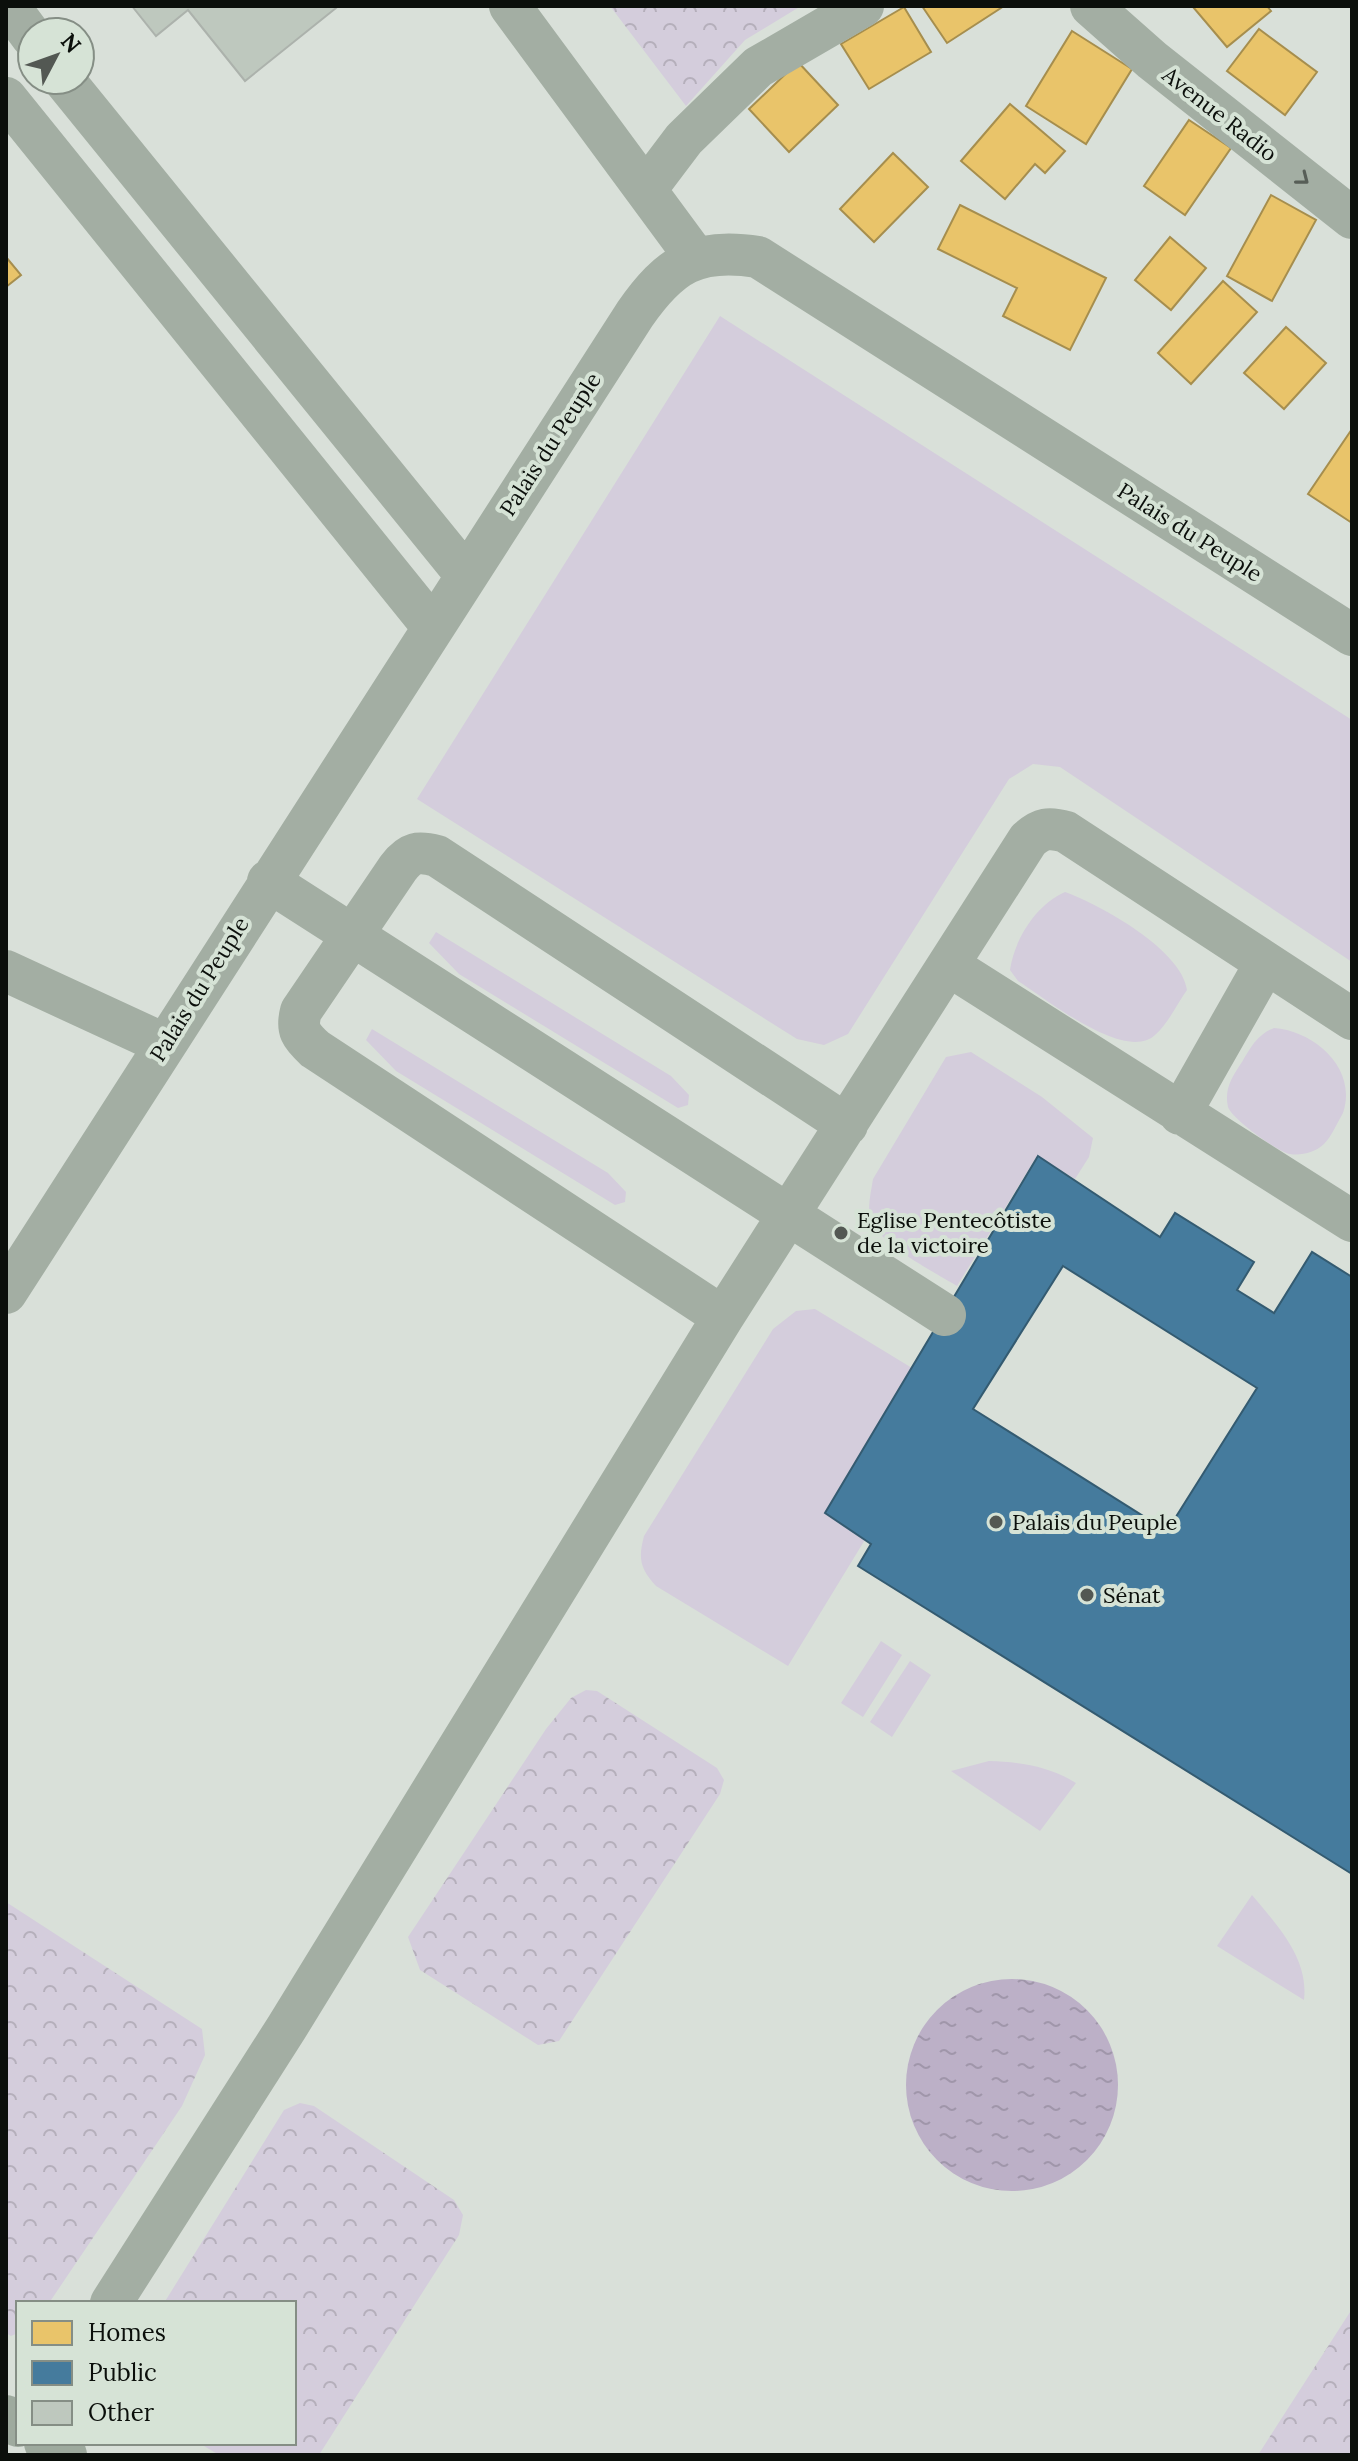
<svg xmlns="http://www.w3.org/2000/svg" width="1358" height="2461" font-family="Lora,serif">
  <defs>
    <pattern id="park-crowns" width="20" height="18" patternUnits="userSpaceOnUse" patternTransform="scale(2)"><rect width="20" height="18" fill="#d4cddc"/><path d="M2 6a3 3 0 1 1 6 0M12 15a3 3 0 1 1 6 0" fill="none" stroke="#b5afbb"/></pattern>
    <pattern id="water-ripples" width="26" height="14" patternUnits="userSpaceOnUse" patternTransform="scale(2)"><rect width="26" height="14" fill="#bcb0c7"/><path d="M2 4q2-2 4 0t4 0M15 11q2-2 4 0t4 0" fill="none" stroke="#a096aa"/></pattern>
  </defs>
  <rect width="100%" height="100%" fill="#d9e0d9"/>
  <path fill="#d4cddc" d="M720 316 1352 720V962L1060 767 1033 764 1009 779 848 1034 824 1045 797 1039 417 799Z
    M1065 892C1101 905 1182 950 1187 990 1177 1004 1168 1024 1155 1035 1125 1063 1045 998 1018 981L1010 970C1015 938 1036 905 1065 892Z
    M436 932 671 1076 689 1095 688 1105 678 1108 459 974 429 943Z
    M1274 1028C1314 1031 1358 1068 1343 1113 1337 1123 1332 1136 1324 1144 1316 1152 1301 1156 1290 1154 1278 1152 1232 1119 1228 1107 1224 1089 1232 1077 1242 1062 1251 1047 1257 1035 1274 1028Z
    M372 1029 608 1173 626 1192 625 1202 615 1205 396 1071 366 1040Z
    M971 1052 1042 1097 1093 1138 1089 1157 1075 1179 1037 1156 957 1286C934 1272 883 1246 872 1222 866 1210 871 1193 873 1179L946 1057Z
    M815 1309 912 1368 825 1512 866 1538 788 1666 656 1586C640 1568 638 1559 644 1536L773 1329 796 1311Z
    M881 1641 902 1655 863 1717 841 1703Z
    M910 1661 931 1675 892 1737 870 1722Z
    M989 1761C1021 1762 1049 1766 1076 1783L1040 1831 951 1771Z
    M1252 1895C1277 1925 1309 1958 1304 2000L1217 1946Z"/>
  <path fill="url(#park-crowns)" d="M610 6H801L745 40 686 106Z
    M586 1690 597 1691 717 1768 724 1780 720 1794 559 2041 538 2045 420 1970 408 1937 546 1729 571 1698Z
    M6 1902 202 2029 205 2055 182 2106 49 2303H18V2333L11 2336 6 2333Z
    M300 2103 314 2106 454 2200 463 2215 459 2235 319 2455H219L199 2443H294V2303H164L284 2110Z
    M1352 2309V2455H1258Z"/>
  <path fill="url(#water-ripples)" d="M906 2085a106 106 0 1 1 212 0a106 106 0 1 1-212 0Z"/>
  <path fill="#e9c46a" stroke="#a68e4e" stroke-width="2" d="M922 6H1004L947 43Z
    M1267 6 1271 11 1227 47 1193 7Z
    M904 7 931 52 869 89 841 44Z
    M1259 29 1317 72 1285 115 1227 71Z
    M1072 31 1132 69 1086 144 1026 106Z
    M798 62 838 105 789 152 749 109Z
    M1010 104 1065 151 1045 173 1035 164 1005 199 961 161Z
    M1189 120 1231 148 1185 215 1144 186Z
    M893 153 928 187 874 242 840 209Z
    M1271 195 1316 220 1272 301 1227 276Z
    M960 205 1106 278 1070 350 1003 316 1017 288 938 249Z
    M1170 237 1206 268 1171 310 1135 280Z
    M6 257 21 275 6 287Z
    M1223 281 1257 312 1191 384 1158 353Z
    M1286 327 1326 363 1284 409 1244 373Z
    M1352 429V523L1308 494Z"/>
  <path fill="#457b9d" stroke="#345b71" stroke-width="2" fill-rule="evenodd" d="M1038 1156 1160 1237 1175 1213 1254 1262 1237 1290 1274 1313 1312 1252 1352 1277V1874L858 1566 871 1544 825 1513ZM1063 1266 1257 1388 1167 1531 973 1409Z"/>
  <path fill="#bec8be" stroke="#acb2ac" stroke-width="2" d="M132 6H335L336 8 245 81 188 10 156 36Z"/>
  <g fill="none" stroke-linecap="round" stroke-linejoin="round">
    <path stroke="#a3aea3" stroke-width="42" d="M9 6 32 37
      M510 6 695 257
      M1091 6 1152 60 1352 218
      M64 80 465 574
      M6 98 432 626
      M647 188 684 139 758 67 863 6
      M268 881 945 1315
      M948 965 1028 840C1041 828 1049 827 1066 832L1352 1019
      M6 971 164 1044
      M1180 1114 1265 964
      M6 1293 635 314C670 264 697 247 758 257L1352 635
      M723 1317 315 1049C301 1036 296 1030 301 1011L398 868C410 852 418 851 437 856L847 1125
      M111 2303 287 2027 723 1317 948 965 1352 1221"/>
    <path stroke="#9eaa9e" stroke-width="44" d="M6 2417 18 2425
      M46 2443 65 2455"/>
  </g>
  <defs><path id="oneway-chevron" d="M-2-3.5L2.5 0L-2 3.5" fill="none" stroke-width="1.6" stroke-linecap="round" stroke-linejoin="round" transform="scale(2)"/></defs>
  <use stroke="#575e57" href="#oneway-chevron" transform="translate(1303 179) rotate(38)"/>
  <g fill="#535853" stroke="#d6e3d6" stroke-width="3">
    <circle cx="841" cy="1233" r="8"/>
    <circle cx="996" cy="1522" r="8"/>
    <circle cx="1087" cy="1595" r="8"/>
  </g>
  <g text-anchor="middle" stroke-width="8" stroke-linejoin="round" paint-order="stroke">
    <g font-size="22" fill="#0b0f0b" stroke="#d6e3d6">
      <text transform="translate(1220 114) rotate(38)" y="8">Avenue Radio</text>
      <text transform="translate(550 444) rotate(-57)" y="8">Palais du Peuple</text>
      <text transform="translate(1190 532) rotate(32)" y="8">Palais du Peuple</text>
      <text transform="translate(199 989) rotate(-58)" y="8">Palais du Peuple</text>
    </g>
    <g font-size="22" fill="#0b0f0b" stroke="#d6e3d6" text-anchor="start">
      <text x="857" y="1228">Eglise Pentecôtiste<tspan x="857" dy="25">de la victoire</tspan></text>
      <text x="1012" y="1530">Palais du Peuple</text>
      <text x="1103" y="1603">Sénat</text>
    </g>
  </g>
  <rect width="1358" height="2461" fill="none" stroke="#0b0f0b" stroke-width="16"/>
  <rect x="16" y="2301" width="280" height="144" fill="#d6e3d6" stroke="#858e85" stroke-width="2"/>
  <rect x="32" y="2321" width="40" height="24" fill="#e9c46a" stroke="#858e85" stroke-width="2"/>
  <text x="88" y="2341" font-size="24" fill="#0b0f0b">Homes</text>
  <rect x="32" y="2361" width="40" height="24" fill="#457b9d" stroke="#858e85" stroke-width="2"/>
  <text x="88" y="2381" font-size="24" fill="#0b0f0b">Public</text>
  <rect x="32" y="2401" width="40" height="24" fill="#bec8be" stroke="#858e85" stroke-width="2"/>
  <text x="88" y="2421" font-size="24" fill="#0b0f0b">Other</text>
  <g transform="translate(56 56) rotate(49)"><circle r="38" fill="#d6e3d6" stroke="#858e85" stroke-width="2"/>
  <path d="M0-6L14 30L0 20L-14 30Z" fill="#535853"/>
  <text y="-12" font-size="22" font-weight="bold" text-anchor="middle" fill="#0b0f0b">N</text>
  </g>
</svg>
